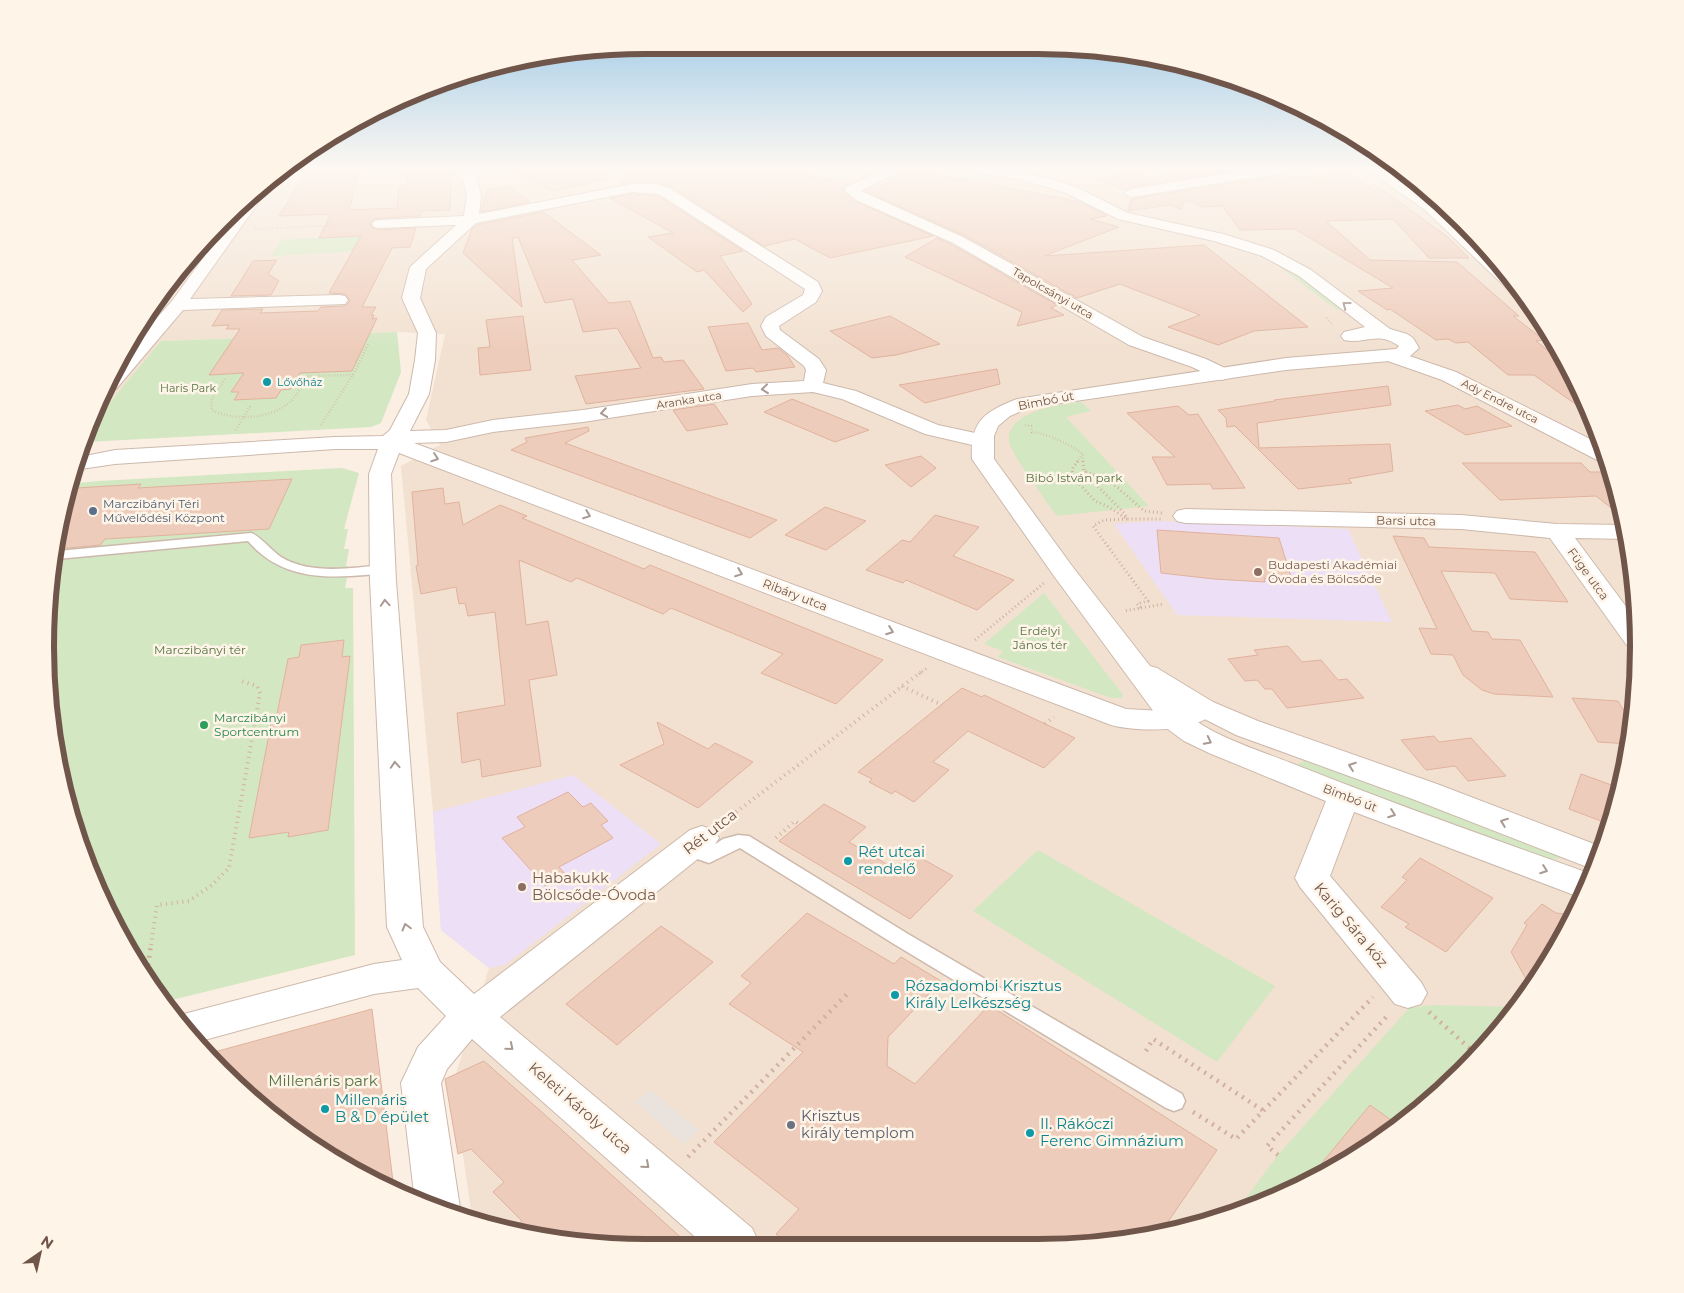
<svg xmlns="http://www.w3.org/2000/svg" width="1684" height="1293" font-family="Montserrat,sans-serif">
  <rect width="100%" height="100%" fill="#faefe2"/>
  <path fill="#f2e1d1" d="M289 169H1404L1490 250 1538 313 1593 417 1627 529 1639 647 1627 764 1593 877 1537 981 1463 1072 1371 1147 1231 1216 1116 1243H568L472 1217 457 1115 456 1074 489 968 441 930 433 812 401 466 440 445 426 420 445 334 397 332 161 341 95 420 125 346 221 221Z"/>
  <path fill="#eae2dd" d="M650 1090 699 1130 684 1144 635 1102Z"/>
  <path fill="#ecdff6" d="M1155 521 1348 529 1392 622 1177 615 1114 524Z
    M573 775 661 844 505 965 489 968 441 930 433 812Z"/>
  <path fill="#d3e7c2" d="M388 234 382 250 271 256 281 240Z
    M1277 262 1284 265 1346 310H1337L1277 265Z
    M397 332 401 372 381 423 371 427 86 442 95 420 161 341Z
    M1081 402 1091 411 1066 417 1149 506 1057 516C1049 505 1009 451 1009 441 1006 411 1061 404 1081 402Z
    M342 468 359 473 344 529H348L344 549H349L346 566 349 567 345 588H353L355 955 164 1002 146 980 107 912 66 802 45 647 65 491 68 484 99 481Z
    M1044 593 1121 692 1123 695 1122 698H1111L998 657 1003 651 984 644Z
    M1308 760 1557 852 1561 858 1547 861 1298 766 1299 763Z
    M1038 850 1275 986 1217 1062 973 911Z
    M1433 1005 1516 1007 1463 1072 1371 1147 1233 1215 1278 1155 1409 1008Z"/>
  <path fill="#ecb" stroke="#e0b29d" d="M312 169H347L345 173 359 172 349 210 397 208 399 186 407 185 405 171 451 169 450 210 422 211 420 216 379 218 374 219 370 223 372 228 379 230 416 228 410 247 392 248 362 307H376L371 315H374L372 319 377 318 352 371 300 373 291 389 281 390 276 398 234 400 239 392H231L244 373 209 375 240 329H226L229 325 212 326 222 310 263 309 260 313 318 311 321 307 345 306 350 301 345 294 329 293 361 236 319 238 331 214 279 216 303 176H309Z
    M509 169H607L608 179 552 191Z
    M632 169H775L850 183 844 186 842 190 855 201 933 236 830 258 795 239 764 246 670 186 656 182 621 184Z
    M1208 169H1241L1131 187 1126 190 1096 179 1138 173 1150 178Z
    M910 171 978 182 1080 202 1107 216 1090 219 1119 227 1044 256 1204 245 1308 327 1254 331 1218 345 1168 327 1200 315 1120 284 1077 298 964 235 865 191 871 188 875 189Z
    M1351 175 1371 188 1374 184 1448 237 1469 258H1429L1393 219 1326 221 1370 260 1457 262 1519 316H1513L1544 340 1536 341 1566 365 1594 417 1534 375H1508L1468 342 1456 343 1448 339 1436 340 1390 309 1387 310 1358 291 1393 288 1295 229 1240 230 1222 206 1201 207 1192 201 1184 202 1181 209 1169 205 1128 211 1131 199 1264 178Z
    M508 186 530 202 481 212 487 190Z
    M632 194 658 196 743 251 720 256 752 304 743 312 704 270 697 272 648 237 673 233 610 198Z
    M543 212 601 255 572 260 609 303 630 301 653 358 661 357 664 362 683 360 704 389 586 404 575 376 641 368 617 328 583 332 573 299 545 303 518 237 512 238 522 307 463 253 472 229 477 225Z
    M937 238 952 245 1057 305 1051 308 1064 315 1017 326 1022 312 905 257Z
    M277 260 268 274 279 281 271 295 231 296 253 261Z
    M523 316 531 370 480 375 478 348 490 347 486 320Z
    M890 316 940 344 896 355 872 358 830 331Z
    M748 323 762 350 778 348 787 355 795 367 756 372 753 368 726 371 708 327Z
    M997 369 1000 384 925 403 899 385Z
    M1388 386 1391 405 1257 423 1259 448 1390 444 1393 471 1348 479 1352 483 1298 489 1235 426 1227 427 1226 418 1218 410 1275 401 1274 400Z
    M792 399 869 430 835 442 764 412Z
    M714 404 728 424 687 431 673 410Z
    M1458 405 1465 409 1477 406 1512 426 1466 435 1425 411Z
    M1178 406 1189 415 1198 414 1245 488 1213 489 1210 484 1167 485 1152 457H1175L1127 413Z
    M588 427 589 431 565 443 777 520 750 538 511 450 527 442 525 438Z
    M921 456 936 468 911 487 885 465Z
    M1462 463H1581L1590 472H1606L1612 478 1624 518 1596 496 1500 500Z
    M292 479 269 529 105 539 100 545 58 549 64 505 77 488 141 484 138 488Z
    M443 488 445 504 459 502 463 525 500 505 527 516 522 518 644 569 650 565 883 660 836 704 761 673 783 654 671 608 663 614 577 578 571 582 519 560 526 625 548 621 557 675 529 680 541 766 482 777 480 759 462 763 457 713 505 705 495 612 468 616 465 603 459 604 456 587 421 594 416 566 418 565 412 492Z
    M825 507 866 521 826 550 785 535Z
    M935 515 979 527 953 556 1014 580 977 610 906 580 903 583 866 570 902 540 910 542Z
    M1157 530 1279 538 1292 580 1264 578 1265 582 1214 579 1161 573Z
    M1393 536 1424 538 1429 547 1535 552 1568 602 1510 599 1495 573 1441 571 1472 631 1488 632 1492 639 1520 640 1553 697 1494 694 1482 690 1463 675 1453 655 1431 654 1419 628 1437 629Z
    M344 640 342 657 350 656 328 830 288 837 289 832 249 838 272 719H276L288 659 299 657 301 645Z
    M1288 646 1302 662 1321 660 1338 680 1347 679 1364 698 1287 708 1272 689H1265L1257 680 1245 681 1228 659 1258 655 1254 650Z
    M962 688 982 697 984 695 1075 738 1044 768 968 731 933 762 949 770 914 802 895 791 892 794 869 782 872 779 858 772Z
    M1572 698 1618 701 1624 711 1633 712 1629 744 1598 742Z
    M657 722 708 749 715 743 753 762 698 808 620 765 664 744Z
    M1434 736 1439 742 1471 738 1506 776 1468 781 1455 766 1426 770 1401 740Z
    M1581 774 1620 788 1609 824 1569 809Z
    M568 792 583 807 591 803 608 821 601 825 613 838 559 867 566 875 545 886 502 838 525 827 517 817Z
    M824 804 866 827 849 842 895 869 912 853 953 876 910 919 779 841Z
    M1420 858 1493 898 1446 952 1405 927 1409 924 1381 907 1407 880 1402 877Z
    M1542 904 1556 913 1573 915 1537 981 1531 988 1511 952 1527 925 1524 923Z
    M807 913 894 964 901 957 941 981 888 1037 887 1066 915 1084 989 1005 1217 1150 1161 1232 1116 1243H787L776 1234 799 1209 714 1142 803 1052 729 1004 751 983 741 976Z
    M661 926 713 962 617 1045 566 1004Z
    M372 1009 394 1190 313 1147 221 1072 207 1054Z
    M484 1061 553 1122 687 1243H568L514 1228 522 1221 493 1192 504 1182 471 1149 458 1154 445 1079Z
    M1370 1105 1398 1125 1371 1147 1311 1176Z"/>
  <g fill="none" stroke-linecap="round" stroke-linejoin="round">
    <defs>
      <path id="service" d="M251 533C259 535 272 551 281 557 310 575 351 568 383 565L390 569C385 575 372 574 365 575 320 579 279 577 248 541L57 559 58 551Z
        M738 835 749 836 908 934 1182 1094 1185 1101 1182 1108 1174 1111 1166 1108 894 944 740 848 709 863 683 854 680 849 683 844 689 842 708 849 723 839Z"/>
      <path id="minor" d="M460 169H474L481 195 479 214 632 184H656L669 188 818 282 822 291 816 302 779 326 780 330 819 359 826 370 823 383 856 391 938 425 989 436 992 441 989 446 981 447 925 434 842 399 813 392 752 396 583 422 493 432 446 442 414 443 1126 709 1163 711 1203 699 1213 702 1218 708C1201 734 1137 732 1111 725L399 453 391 474 396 581 423 927 440 962 474 994 690 830 702 826 714 830 719 838 714 846 500 1017 752 1228 759 1243H702L472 1039 447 1069 441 1083 460 1208 458 1213 415 1202 401 1083 418 1047 446 1016 418 988 374 994 197 1042 176 1016 374 964 402 960 387 927 370 581 369 474 378 449H335L115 464 74 470 80 457 115 450 335 437 383 436 390 430 409 394 415 360 418 333 402 298 410 267 456 225 379 228 374 227 372 224 374 221 379 220 464 216 467 195ZM632 192 659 194 805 289 803 295 766 317 761 326 766 336 804 366 806 370 804 381 752 384 583 410 493 420 446 430 410 431 429 394 435 360 436 333 420 298 426 269 476 223Z
        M885 169H903L861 191 963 237 1143 337 1206 359 1229 370 1232 374 1229 378 1222 380 1215 378 1192 367 1129 345 953 243 856 200 844 190 846 187Z
        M1255 169H1289L1283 173 1131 197 1124 193 1131 189Z
        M1367 169H1383L1435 204 1501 265 1528 300H1519L1425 210Z
        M263 189 266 192 190 299 339 295 345 296 348 300 345 304 183 310 116 389 107 390 119 361 172 301 241 206Z
        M1392 350 1456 372 1602 445 1607 461 1597 460 1442 380 1385 360 1383 356 1385 352Z
        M1185 509 1461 515 1557 524 1626 525 1628 539 1575 538 1636 620 1639 649 1628 647 1550 538 1461 529 1185 523 1177 521 1173 516 1177 511Z
        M1344 785 1355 788 1360 796 1330 876 1421 982 1427 993 1421 1004 1408 1008 1395 1004 1300 887 1295 878 1328 796 1333 788Z"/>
      <path id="tertiary" d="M975 169H1010L1057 181 1076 187 1128 213 1223 234 1274 250 1311 270 1390 329 1407 334 1413 338 1419 348 1408 358 1401 360 1286 370 1028 408 1010 416 998 426 994 436V459L1072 566 1150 666 1157 668 1213 702 1258 721 1437 784 1602 847 1595 870 1415 800 1236 735 1181 707C1201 733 1261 751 1291 763 1391 803 1493 839 1594 875L1582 898 1333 804 1209 753 1184 741 1165 727 1054 576 972 459C970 421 984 412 1017 399L1286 358 1396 349 1399 346C1377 330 1363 345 1344 340L1341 336 1344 332 1365 327 1299 276 1262 256 1214 241 1118 219 1066 193 1047 187 1013 178 976 172Z"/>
    </defs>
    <use href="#service" stroke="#cdb9ac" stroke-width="3"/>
    <use href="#minor" stroke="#cdb9ac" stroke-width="2"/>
    <use href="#tertiary" stroke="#cdb9ac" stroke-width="2"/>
    <path stroke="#d2b09f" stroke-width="2" stroke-dasharray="0.5 2" stroke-linecap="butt" d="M255 229 362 224"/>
    <path stroke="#d2b09f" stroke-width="2.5" stroke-dasharray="0.5 2.5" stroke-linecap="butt" d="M1327 318 1333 325
      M225 379 211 401 212 410C236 422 273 419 292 400 299 393 302 384 306 376L353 375
      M321 425 356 370 368 344
      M1025 425 1031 426 1032 432C1051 435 1067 443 1083 454V462
      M236 430 251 405
      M1077 462 1083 454"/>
    <path stroke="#d2b09f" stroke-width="3" stroke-dasharray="1 3" stroke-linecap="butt" d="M1078 461 1072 469 1073 477 1095 501 1107 506 1127 519H1162
      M1083 461 1084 471 1101 477 1117 487 1144 511 1162 513
      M1084 472 1124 513 1127 519 1104 520 1093 526 1148 601 1137 604 1141 608 1124 611
      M1141 608 1164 604
      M975 640 1044 583
      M919 674 927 668"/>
    <path stroke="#d2b09f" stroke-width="4" stroke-dasharray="1 4.5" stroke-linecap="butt" d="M902 686 942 705
      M1045 724 1054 717
      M723 822 921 672
      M776 838 795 821 799 824
      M151 945 157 905 189 901 212 885 229 868 260 693 257 686 238 680"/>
    <path stroke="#d2b09f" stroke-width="4.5" stroke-dasharray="2 5.5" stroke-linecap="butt" d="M146 980 151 944
      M1429 1012 1477 1055
      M1146 1051 1153 1039 1264 1111
      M1193 1112 1236 1139 1373 997
      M1278 1155 1267 1146 1389 1014
      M688 1157 848 993"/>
    <use href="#service" fill="#fff" fill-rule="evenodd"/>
    <use href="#minor" fill="#fff" fill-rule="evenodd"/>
    <use href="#tertiary" fill="#fff" fill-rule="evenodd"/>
  </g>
  <defs><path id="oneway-chevron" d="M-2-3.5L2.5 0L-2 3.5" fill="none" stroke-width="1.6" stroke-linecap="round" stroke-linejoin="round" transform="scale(1.25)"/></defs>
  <g stroke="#a99992">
    <use href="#oneway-chevron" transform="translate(1346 305) rotate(-142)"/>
    <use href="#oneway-chevron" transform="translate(765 389) rotate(174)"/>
    <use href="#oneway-chevron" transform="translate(604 413) rotate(171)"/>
    <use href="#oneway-chevron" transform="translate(435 458) rotate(19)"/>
    <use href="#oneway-chevron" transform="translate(587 515) rotate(21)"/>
    <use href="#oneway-chevron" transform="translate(739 573) rotate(21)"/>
    <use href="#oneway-chevron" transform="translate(385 603) rotate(-94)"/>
    <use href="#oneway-chevron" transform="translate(890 631) rotate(20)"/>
    <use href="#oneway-chevron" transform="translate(1208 741) rotate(27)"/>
    <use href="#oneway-chevron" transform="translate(395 765) rotate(-94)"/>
    <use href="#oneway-chevron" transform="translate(1352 766) rotate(-160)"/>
    <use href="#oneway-chevron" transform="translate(1392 814) rotate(20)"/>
    <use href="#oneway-chevron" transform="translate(1504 822) rotate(-159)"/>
    <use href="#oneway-chevron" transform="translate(1544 870) rotate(20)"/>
    <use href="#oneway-chevron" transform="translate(406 927) rotate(-105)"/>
    <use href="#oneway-chevron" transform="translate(510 1047) rotate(40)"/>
    <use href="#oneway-chevron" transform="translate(646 1165) rotate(41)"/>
  </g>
  <linearGradient id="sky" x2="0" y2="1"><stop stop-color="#95c5e6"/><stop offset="0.48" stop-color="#fdf8f2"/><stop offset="1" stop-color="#fdf8f2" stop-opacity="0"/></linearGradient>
  <rect width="1684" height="350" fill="url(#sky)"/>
  <g fill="#0f9aa8" stroke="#fef4e8" stroke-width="2">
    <circle cx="267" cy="382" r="5"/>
    <circle cx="848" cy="861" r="5"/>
    <circle cx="895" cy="995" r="5"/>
    <circle cx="325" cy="1109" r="5"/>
    <circle cx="1030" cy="1133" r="5"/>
  </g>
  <circle fill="#5c6f8a" stroke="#fef4e8" stroke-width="2" cx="93" cy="511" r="5"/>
  <g fill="#8d6e63" stroke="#fef4e8" stroke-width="2">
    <circle cx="1258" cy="572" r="5"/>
    <circle cx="522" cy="887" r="5"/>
  </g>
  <circle fill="#2e9e5b" stroke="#fef4e8" stroke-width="2" cx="204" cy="725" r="5"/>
  <circle fill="#6b7280" stroke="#fef4e8" stroke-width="2" cx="791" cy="1125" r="5"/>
  <g text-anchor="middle" stroke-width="5" stroke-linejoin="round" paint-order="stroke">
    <g font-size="11" fill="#70554a" stroke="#fef4e8">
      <text transform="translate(1053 293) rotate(30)" y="4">Tapolcsányi utca</text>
      <text transform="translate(689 400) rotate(-9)" y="4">Aranka utca</text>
      <text transform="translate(1500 401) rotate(27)" y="4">Ady Endre utca</text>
    </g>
    <g font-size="11" fill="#0d838f" stroke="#fef4e8" text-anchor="start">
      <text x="277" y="386">Lővőház</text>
    </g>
    <g font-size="11" fill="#557643" stroke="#fef4e8">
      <text x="188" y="392">Haris Park</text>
    </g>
    <g font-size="12" fill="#70554a" stroke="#fef4e8">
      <text transform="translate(1046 401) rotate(-11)" y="4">Bimbó út</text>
      <text transform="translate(1406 521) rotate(1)" y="4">Barsi utca</text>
      <text transform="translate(1588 574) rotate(54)" y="4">Füge utca</text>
      <text transform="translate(795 595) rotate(21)" y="4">Ribáry utca</text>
      <text transform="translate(1350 798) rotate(21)" y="4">Bimbó út</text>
    </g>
    <g font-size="12" fill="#557643" stroke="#fef4e8">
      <text x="1074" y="482">Bibó István park</text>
      <text x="1040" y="635">Erdélyi<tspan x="1040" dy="14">János tér</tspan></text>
      <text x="200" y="654">Marczibányi tér</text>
    </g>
    <g font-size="12" fill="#4e5e75" stroke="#fef4e8" text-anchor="start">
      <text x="103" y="508">Marczibányi Téri<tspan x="103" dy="14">Művelődési Központ</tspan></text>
    </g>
    <g font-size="12" fill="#785e54" stroke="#fef4e8" text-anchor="start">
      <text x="1268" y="569">Budapesti Akadémiai<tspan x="1268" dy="14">Óvoda és Bölcsőde</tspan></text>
    </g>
    <g font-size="12" fill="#27864d" stroke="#fef4e8" text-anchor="start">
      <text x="214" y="722">Marczibányi<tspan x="214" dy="14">Sportcentrum</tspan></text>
    </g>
    <g font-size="15" fill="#70554a" stroke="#fef4e8">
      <text transform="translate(710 832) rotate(-38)" y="5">Rét utca</text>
      <text transform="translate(1351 925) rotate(50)" y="5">Karig Sára köz</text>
      <text transform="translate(580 1108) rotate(41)" y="5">Keleti Károly utca</text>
    </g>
    <g font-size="15" fill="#0d838f" stroke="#fef4e8" text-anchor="start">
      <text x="858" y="857">Rét utcai<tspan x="858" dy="17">rendelő</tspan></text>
      <text x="905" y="991">Rózsadombi Krisztus<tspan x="905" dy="17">Király Lelkészség</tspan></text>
      <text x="335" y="1105">Millenáris<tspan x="335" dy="17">B &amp; D épület</tspan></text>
      <text x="1040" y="1129">II. Rákóczi<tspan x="1040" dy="17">Ferenc Gimnázium</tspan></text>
    </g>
    <g font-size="15" fill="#785e54" stroke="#fef4e8" text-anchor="start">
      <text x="532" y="883">Habakukk<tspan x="532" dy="17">Bölcsőde-Óvoda</tspan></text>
    </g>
    <g font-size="15" fill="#557643" stroke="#fef4e8">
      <text x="323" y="1086">Millenáris park</text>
    </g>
    <g font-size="15" fill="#5b616d" stroke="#fef4e8" text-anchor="start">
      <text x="801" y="1121">Krisztus<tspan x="801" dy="17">király templom</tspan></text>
    </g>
  </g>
  <path d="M0 0H1684V1293H0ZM646 54H1038A592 592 0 0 1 1630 646V647A592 592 0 0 1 1038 1239H646A592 592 0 0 1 54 647V646A592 592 0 0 1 646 54Z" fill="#fef4e8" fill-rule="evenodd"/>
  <path fill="none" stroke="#70554a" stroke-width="6" d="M646 54H1038A592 592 0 0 1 1630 646V647A592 592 0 0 1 1038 1239H646A592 592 0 0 1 54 647V646A592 592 0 0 1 646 54Z"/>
  <g transform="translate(40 1253) rotate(34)" stroke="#fef4e8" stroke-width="4" paint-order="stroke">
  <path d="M0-4L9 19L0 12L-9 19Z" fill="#70554a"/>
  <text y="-8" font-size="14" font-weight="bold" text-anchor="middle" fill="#70554a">N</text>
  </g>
</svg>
